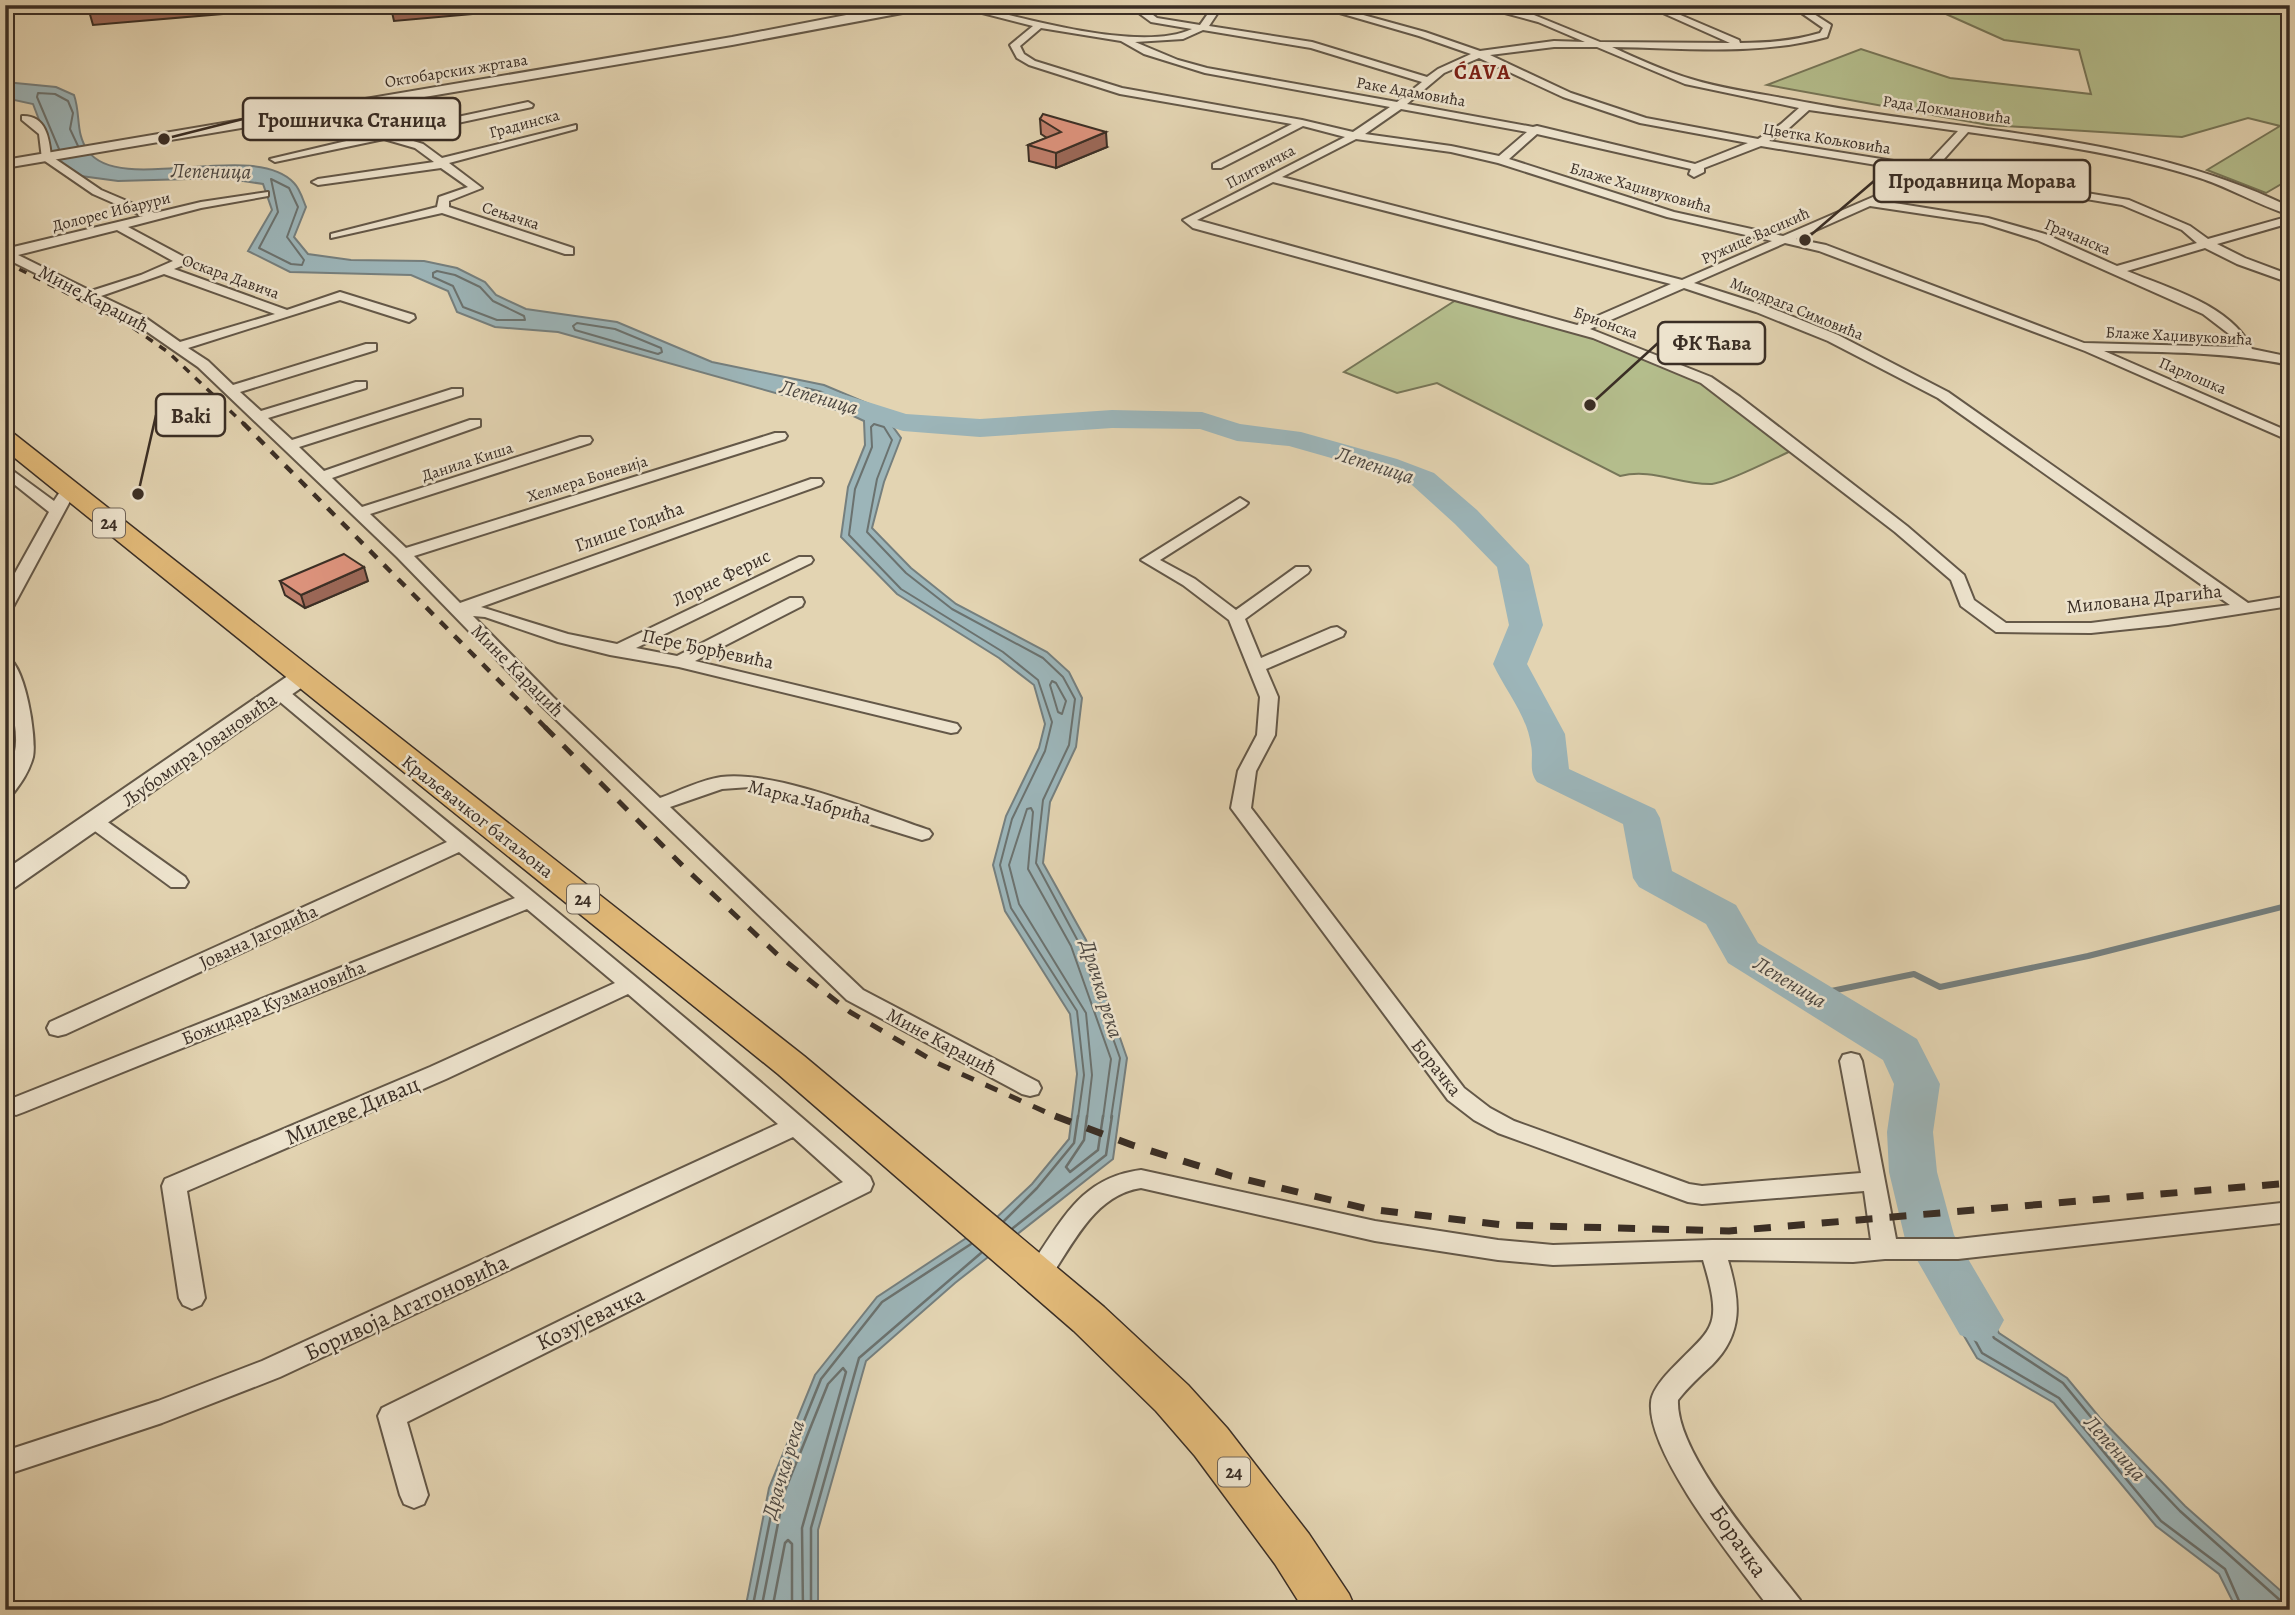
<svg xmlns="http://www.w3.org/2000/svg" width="2295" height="1615" font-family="Alegreya,serif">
  <rect width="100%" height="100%" fill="#e3d4b2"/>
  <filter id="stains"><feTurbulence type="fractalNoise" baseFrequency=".00286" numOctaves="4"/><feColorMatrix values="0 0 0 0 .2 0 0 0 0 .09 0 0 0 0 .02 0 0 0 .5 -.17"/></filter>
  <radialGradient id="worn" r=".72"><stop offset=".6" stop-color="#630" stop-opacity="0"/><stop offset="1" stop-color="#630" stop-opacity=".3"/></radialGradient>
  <path fill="#b4bd8c" stroke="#777658" stroke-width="2" d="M2290 5V179L2266 193 2207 170 2280 126 2248 118 2182 137 1988 125 1767 85 1861 49 1950 78 2091 94 2079 50 2004 40 1928 6Z
    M1456 300 1574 331 1708 384 1793 450C1775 458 1727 483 1712 484 1678 485 1654 468 1620 476L1437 383 1397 393 1344 372Z"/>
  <path fill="#9cb5b9" stroke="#757f7e" stroke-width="2" d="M5 82 56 87 74 95C81 115 75 133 88 151 120 196 254 139 294 183 300 189 303 200 306 207L294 237 308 254 351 260 424 261 457 268 485 282 496 295 526 309 617 322 712 362 824 385 886 411 875 417 888 420 901 438 884 482 872 528 911 568 956 604 1047 652 1069 672 1082 698 1076 747 1050 802 1043 863 1086 940 1127 1058 1113 1159 955 1283 866 1361 818 1530V1610H745L769 1488 815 1375 877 1297 995 1219 1032 1184 1069 1139 1077 1074 1070 1014 1005 911 993 865 1006 816 1039 748 1045 724 1034 685 999 658 897 594 841 537 848 487 865 445 864 421 847 413 558 332 495 327 457 312 448 291 411 275 290 272 248 251 272 210 263 184 224 178 118 181 81 176 54 159 33 104 5 98Z
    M1927 1273 1966 1274 1999 1333 2067 1378 2100 1418 2185 1506 2290 1599V1610H2237L2219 1574 2156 1526 2054 1403 1977 1358Z"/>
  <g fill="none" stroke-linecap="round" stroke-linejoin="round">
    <path stroke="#6b726f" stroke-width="2" d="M59 149 37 97 38 93 55 94 68 101 73 113 70 129 78 146
      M271 179 289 188 298 207 287 237 304 260 302 265 291 264 259 248 278 212Z
      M437 271 455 275 480 287 493 301 524 316 525 320H497L463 307 453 286 433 277V273Z
      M577 323 615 329 661 348 662 352 658 354 575 330 573 326Z
      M806 388 830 394 832 399 828 401 804 395 802 390Z
      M1052 681 1056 683 1066 701 1062 714 1058 712 1050 685Z
      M1078 1118 1084 1075 1077 1011 1011 908 1000 865 1012 819 1045 751 1052 722 1038 680 1003 652 901 589 849 535 855 489 872 447 871 427 874 424 884 427 892 440 877 479 867 532 906 573 952 609 1043 658 1063 677 1075 699 1069 745 1043 800 1036 863 1079 943 1120 1058 1111 1118
      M1087 1118 1092 1075 1086 1013 1019 904 1009 865 1027 809 1031 808 1033 812 1028 869 1071 946 1111 1059 1103 1118"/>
    <path stroke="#6b726f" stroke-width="2.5" d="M1087 1116 1084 1140 1066 1167 1070 1172 1098 1150 1103 1116
      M1004 1221 1037 1188 1074 1143 1078 1116
      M1013 1228 1106 1155 1112 1116
      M752 1610 776 1490 821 1379 882 1302 971 1244
      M761 1610 784 1493 828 1384 843 1368 846 1372 802 1528 803 1610
      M772 1610 785 1543 788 1540 792 1544V1610
      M811 1610V1528L859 1358 981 1253
      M2243 1610 2225 1569 2161 1521 2059 1398 1982 1353 1943 1282H1963L1994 1338 2063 1383 2095 1422 2180 1511 2282 1602 2290 1604"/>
    <path stroke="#757f7e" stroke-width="6" d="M1812 995 1914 974 1940 987 2088 956 2290 905"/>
    <path fill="#9cb5b9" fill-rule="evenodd" d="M830 390 906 414 980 419 1112 410 1202 412 1240 424 1301 432 1397 459 1434 473 1477 510 1529 565 1543 625 1527 664 1565 734 1569 769 1655 809 1660 818 1672 871 1736 905 1758 943 1917 1039 1940 1084 1933 1132 1937 1172 1954 1235 2004 1320 1996 1335 1978 1342 1960 1335 1905 1239 1889 1172 1887 1132 1894 1084 1883 1060 1728 963 1706 924 1639 887 1633 878 1623 824 1537 782C1528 770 1534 759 1531 745 1527 715 1505 690 1493 664L1509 625 1497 567 1455 524 1412 485 1377 471 1289 446 1237 441 1200 429 1112 428 980 437 903 431 820 404 816 398 820 392Z"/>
    <defs>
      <path id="minor" d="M951 5H968C1024 18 1140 53 1192 29L1151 22 1136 11V5H1145L1144 8 1157 18 1200 25 1214 5H1223L1209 26 1312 42 1427 77 1438 69 1471 54 1419 36 1312 5H1327L1425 32 1480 51 1554 41 1585 42 1538 22 1475 5H1494L1534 15 1600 42 1730 43 1645 5H1657L1739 40 1740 43C1768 43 1793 41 1820 33L1823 28 1790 5H1800L1831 25 1827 37C1758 56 1684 48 1612 47 1638 59 1664 71 1691 79 1730 91 1771 95 1810 103 1970 133 2141 134 2290 207V215C2260 206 2231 188 2200 178 2125 154 2045 143 1968 132L1936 168 2129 200 2190 226 2208 239 2290 216V223L2217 244 2245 258 2290 275V283L2237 264 2205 248 2127 271C2170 289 2231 305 2252 349L2290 357V365C2228 352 2167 352 2104 351L2290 432V441L2085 351 1819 251 1785 243 1694 283 1766 306 1838 335 1948 392 2248 603 2290 596V606L2168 625 2091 633 1996 632 1961 606 1951 580 1895 532 1701 383 1593 338 1193 228 1183 220 1345 137 1303 126 1221 168H1213V164L1292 124 1120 94 1029 65 1017 58 1010 45 1033 26ZM1041 28 1121 41 1144 54 1205 73 1390 107 1353 132 1302 120 1122 88 1035 61 1024 54 1020 46ZM1203 30 1311 48 1422 82 1397 102 1207 68 1178 60 1135 42 1183 39ZM1554 47H1597L1685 84 1799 108 1781 124 1758 139 1646 118 1571 93 1490 55ZM1479 58 1563 97 1640 123 1748 143 1695 164 1537 126 1533 127 1407 104 1444 73ZM1401 109 1527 132 1499 156 1451 146 1365 134ZM1809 110 1958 131 1925 166 1769 141 1788 129ZM1537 134 1691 169 1689 174 1694 177 1704 172V168L1761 146 1919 172 1896 187 1783 236 1674 212 1509 159ZM1356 139 1451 152 1498 163 1667 217 1772 241 1682 280 1282 177ZM1931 173 2122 205 2182 230 2197 243 2117 266 2045 234 1988 218 1882 201 1904 191ZM1273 182 1671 284 1577 325 1197 220ZM1870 206 1983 223 2037 240 2203 314 2233 337 2238 347 2084 343 1826 245 1796 239ZM1684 288 1756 312 1828 341 1938 398 2230 605 2091 623H2006L1974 600 1964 575 1907 526 1740 397 1711 377 1590 329Z
        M528 102 533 105 532 107 397 136 423 144 442 158 576 125V129L449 163 482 188 449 201V207L573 248V254H565L442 213 331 238V234L437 207 439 197 468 187 441 168 318 185 312 182 318 179 434 162 415 148 384 139 275 162 270 159 376 134 337 109V105L341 104 387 132Z
        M22 116C46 115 49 138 51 156L101 190 155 213 201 202 268 192V196L201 208 128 227 186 258V264L174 269 287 310 340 292 414 315 415 318 409 322 340 300 188 348 208 361 233 385 366 344H376V350L240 392 261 411 356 382H366V388L268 418 292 440 452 389H462V395L299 447 324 471 470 420H480V426L332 478 362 507 580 437H590L592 440 590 443 370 514 406 548 775 433H785L787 436 785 439 414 556 460 603 811 479H821L823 482 821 485 481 607 568 634 617 644 799 557H811L813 560 811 563 636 648 677 656 790 598H802L804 602 802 606 695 661 957 724 960 728 957 732 951 733 679 667 610 655 558 642 485 617 473 616 553 697 660 798C679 791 701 780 721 777 775 770 875 812 929 830L932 834 929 838 922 840 750 787 722 789 670 807 863 990 1038 1082 1041 1088 1038 1094 1030 1096 1022 1094 847 1000 541 705 397 557 198 367 133 322 5 258V249L143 216 93 194 42 159 39 134 22 120ZM117 230 173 261 141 275 91 291 18 255ZM164 274 275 314 180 342 143 316 101 296Z
        M5 465 54 501 63 487H73L76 490 13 607 5 612V591L49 512 5 477Z
        M1240 498 1248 503 1245 506 1160 560 1195 579 1236 610 1296 567H1308L1310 570 1308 573 1245 619 1261 658 1331 628 1337 627 1345 632 1343 636 1266 669 1278 697 1275 735 1256 771 1251 808 1464 1088 1490 1108 1514 1121 1689 1184 1702 1186 1861 1173 1840 1061 1843 1055 1851 1053 1859 1055 1862 1061 1896 1239H1958L2290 1202V1222L1958 1259H1885L1853 1262 1728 1260C1740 1300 1744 1333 1712 1365 1700 1376 1688 1387 1678 1400 1675 1454 1766 1556 1800 1600L1804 1610H1771C1739 1567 1647 1455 1651 1403 1651 1393 1660 1382 1666 1375 1711 1326 1725 1333 1703 1260L1553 1265 1498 1260 1375 1241 1141 1188C1093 1195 1072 1247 1047 1282L1038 1285 1029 1282 1025 1275 1029 1268C1062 1222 1079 1178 1141 1170L1375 1221 1498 1240 1553 1245 1712 1240H1871L1864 1191 1702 1204 1688 1202 1498 1133 1474 1120 1448 1100 1231 808 1238 771 1257 735 1260 697 1229 620 1183 585 1141 560Z
        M5 656C25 661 37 738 33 757 29 772 21 783 12 795L5 797C5 776 17 759 16 738 16 721 10 706 6 689 4 679 5 666 5 656Z
        M279 687 285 688C481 851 680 1009 870 1177L873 1184 870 1191 407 1422 428 1495 424 1504 414 1508 404 1504 400 1495 378 1416 382 1408 843 1182 793 1137 280 1377 162 1423 5 1475V1451L158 1401 262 1361 778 1124 628 994 446 1079 187 1191 205 1298 201 1305 192 1309 183 1305 179 1298 162 1186 165 1179 430 1067 615 983 527 909 24 1112 16 1115 8 1112 5 1105 8 1100 515 898 459 852 66 1034 58 1036 50 1034 47 1028 50 1022 447 842 273 696 270 692 273 688Z
        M95 816 102 818 185 877 188 882 185 887H171L88 826 85 822 88 818Z"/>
      <path id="tertiary" d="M898 5H945L732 45 5 168V160L732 37Z
        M303 669 311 671 314 676 311 681 14 888 5 890V870L295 671Z"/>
      <path id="primary" d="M5 431 13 433 804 1056 1104 1307 1188 1385 1227 1428 1309 1534 1349 1594 1356 1610H1304L1275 1564 1195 1456 1156 1411 1074 1331 778 1074 5 450Z"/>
    </defs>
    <use href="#minor" stroke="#645848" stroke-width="4"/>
    <use href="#tertiary" stroke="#645848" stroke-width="4"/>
    <use href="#primary" stroke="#3a2e25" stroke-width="3"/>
    <use href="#minor" fill="#ede3cd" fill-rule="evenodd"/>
    <use href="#tertiary" fill="#ede3cd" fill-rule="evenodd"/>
    <use href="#primary" fill="#e2ba79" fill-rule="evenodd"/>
    <path stroke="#3a2e25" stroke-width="3.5" stroke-dasharray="8 8" stroke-linecap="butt" d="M5 262 126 323 168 352 245 425"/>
    <path stroke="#3a2e25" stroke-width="4.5" stroke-dasharray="10 10" stroke-linecap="butt" d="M243 423 547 729"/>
    <path stroke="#3a2e25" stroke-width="5" stroke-dasharray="13 13" stroke-linecap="butt" d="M545 727 686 869 779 956 850 1012 937 1063 1059 1118"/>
    <path stroke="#3a2e25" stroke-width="7" stroke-dasharray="17 17" stroke-linecap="butt" d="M1055 1116 1132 1145 1231 1176 1368 1209 1503 1225 1729 1231 2290 1183"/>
  </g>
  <path fill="#c07f6c" stroke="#3a2e25" stroke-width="2" d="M1040 119 1107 147 1056 168 1029 161 1028 145 1047 138 1041 134Z
    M280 581H368L305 608 285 595Z"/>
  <path fill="#9c6858" stroke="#3a2e25" stroke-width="2" d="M162 5H328L93 25 89 11Z
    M421 5H481L483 13 394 21 391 8Z
    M1106 132 1107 147 1056 168V153Z
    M364 567 368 581 305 608 301 595Z"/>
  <path fill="#df947e" stroke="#3a2e25" stroke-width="2" d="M91 5H162L89 11Z
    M391 5H421L391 8Z
    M1043 114 1106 132 1056 153 1028 145 1061 132 1040 119Z
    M344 554 364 567 301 595 280 581Z"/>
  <g text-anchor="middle" stroke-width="5" stroke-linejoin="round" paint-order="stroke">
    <g font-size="16" fill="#3a2e25" stroke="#ede3cd">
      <text transform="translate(456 70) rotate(-9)" y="6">Октобарских жртава</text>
      <text transform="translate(1411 91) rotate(10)" y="6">Раке Адамовића</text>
      <text transform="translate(1947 109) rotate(8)" y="6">Рада Докмановића</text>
      <text transform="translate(524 123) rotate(-15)" y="6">Градинска</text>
      <text transform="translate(1827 138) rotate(9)" y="6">Цветка Кољковића</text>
      <text transform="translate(1260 166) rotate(-28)" y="6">Плитвичка</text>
      <text transform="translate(1641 187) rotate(16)" y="6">Блаже Хаџивуковића</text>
      <text transform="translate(111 211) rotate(-14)" y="6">Долорес Ибарури</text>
      <text transform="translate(511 215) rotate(18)" y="6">Сењачка</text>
      <text transform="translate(1755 235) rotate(-24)" y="6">Ружице Васикић</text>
      <text transform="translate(2078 236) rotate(23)" y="6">Грачанска</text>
      <text transform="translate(231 276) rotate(20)" y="6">Оскара Давича</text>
      <text transform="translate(1797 308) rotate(22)" y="6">Миодрага Симовића</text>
      <text transform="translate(1606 322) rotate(20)" y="6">Брионска</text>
      <text transform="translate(2179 335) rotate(3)" y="6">Блаже Хаџивуковића</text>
      <text transform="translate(2193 375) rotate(23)" y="6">Парлошка</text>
      <text transform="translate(467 461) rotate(-18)" y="6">Данила Киша</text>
      <text transform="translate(587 478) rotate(-17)" y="6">Хелмера Боневија</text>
    </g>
    <g fill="#ede3cd" stroke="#706457" stroke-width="2">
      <rect x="93" y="508.5" width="32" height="29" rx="5"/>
      <rect x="567" y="884.5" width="32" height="29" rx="5"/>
      <rect x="1218" y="1457.5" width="32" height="29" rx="5"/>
    </g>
    <g font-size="18" font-weight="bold" fill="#3a2e25">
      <text x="109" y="529">24</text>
      <text x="583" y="905">24</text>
      <text x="1234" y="1478">24</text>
    </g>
    <g font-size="19" fill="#3a2e25" stroke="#ede3cd">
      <text transform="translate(94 298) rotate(28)" y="7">Мине Караџић</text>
      <text transform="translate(629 526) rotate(-20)" y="7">Глише Годића</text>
      <text transform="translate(721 577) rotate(-26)" y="7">Лорне Ферис</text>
      <text transform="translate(2144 598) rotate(-6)" y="7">Милована Драгића</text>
      <text transform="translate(708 648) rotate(12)" y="7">Пере Ђорђевића</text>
      <text transform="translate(518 670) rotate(45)" y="7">Мине Караџић</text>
      <text transform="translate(199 749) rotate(-35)" y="7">Љубомира Јовановића</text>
      <text transform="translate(810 801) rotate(15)" y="7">Марка Чабрића</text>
      <text transform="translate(478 816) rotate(38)" y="7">Краљевачког батаљона</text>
      <text transform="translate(258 936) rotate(-25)" y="7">Јована Јагодића</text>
      <text transform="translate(273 1002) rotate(-22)" y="7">Божидара Кузмановића</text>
      <text transform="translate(942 1041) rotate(28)" y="7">Мине Караџић</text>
      <text transform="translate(1437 1067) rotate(51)" y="7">Борачка</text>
    </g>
    <g font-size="21" font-weight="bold" letter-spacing="2" fill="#7a1f14" stroke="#ede3cd">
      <text x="1483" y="79">ĆAVA</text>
    </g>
    <g font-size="21" font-style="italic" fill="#4e4943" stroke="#ede3cd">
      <text transform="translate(211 171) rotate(1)" y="7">Лепеница</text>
      <text transform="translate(819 397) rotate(16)" y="7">Лепеница</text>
      <text transform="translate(1375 465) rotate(18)" y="7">Лепеница</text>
      <text transform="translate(1790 982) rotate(31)" y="7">Лепеница</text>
      <text transform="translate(1102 989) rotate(73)" y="7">Драчка река</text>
      <text transform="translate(2115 1448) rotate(48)" y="7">Лепеница</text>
      <text transform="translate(783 1469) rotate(-73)" y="7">Драчка река</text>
    </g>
    <g font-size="23" fill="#3a2e25" stroke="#ede3cd">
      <text transform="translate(352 1110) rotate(-23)" y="8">Милеве Дивац</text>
      <text transform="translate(406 1307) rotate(-25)" y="8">Боривоја Агатоновића</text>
      <text transform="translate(590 1318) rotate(-26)" y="8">Козујевачка</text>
      <text transform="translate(1739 1541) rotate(55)" y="8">Борачка</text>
    </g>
  </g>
  <path fill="none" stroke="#3a2e25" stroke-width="2.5" d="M164 139L243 119M1805 240L1874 181M1590 405L1658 343M138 494L156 415"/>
  <g fill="#3a2e25" stroke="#ede3cd" stroke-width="2.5">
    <circle cx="164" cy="139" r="7"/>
    <circle cx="1805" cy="240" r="7"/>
    <circle cx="1590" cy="405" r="7"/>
    <circle cx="138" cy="494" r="7"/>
  </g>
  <g fill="#ede3cd" stroke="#3a2e25" stroke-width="2.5">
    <rect x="243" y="98" width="217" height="42" rx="7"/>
    <rect x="1874" y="160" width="216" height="42" rx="7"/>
    <rect x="1658" y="322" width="107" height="42" rx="7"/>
    <rect x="156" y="394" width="69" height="42" rx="7"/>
  </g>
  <g font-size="21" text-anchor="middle" font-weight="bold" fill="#3a2e25">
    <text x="352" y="127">Грошничка Станица</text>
    <text x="1982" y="188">Продавница Морава</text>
    <text x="1712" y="350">ФК Ћава</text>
    <text x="191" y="423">Baki</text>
  </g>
  <rect width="2295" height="1615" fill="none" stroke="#e3d4b2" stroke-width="28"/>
  <rect x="7" y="7" width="2281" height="1601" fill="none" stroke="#3a2e25" stroke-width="3.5"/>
  <rect x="14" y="14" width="2267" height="1587" fill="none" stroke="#3a2e25" stroke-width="2"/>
  <rect width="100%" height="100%" filter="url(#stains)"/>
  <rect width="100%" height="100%" fill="url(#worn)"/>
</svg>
